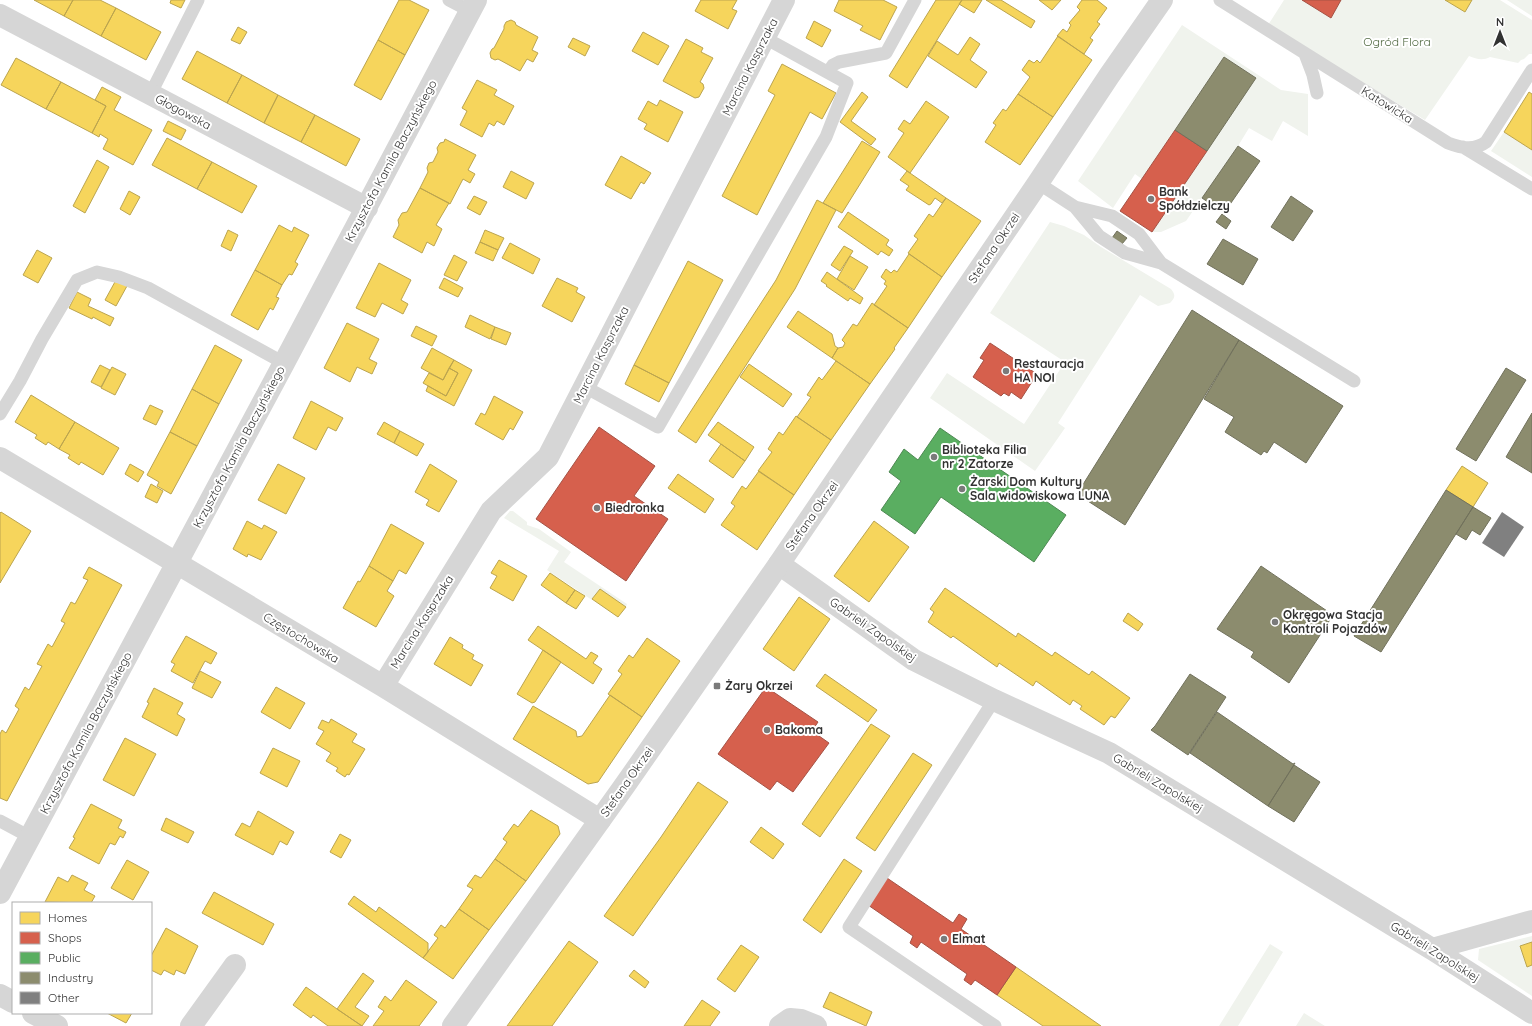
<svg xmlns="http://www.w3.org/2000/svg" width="1532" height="1026" font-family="Quicksand,sans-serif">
  <rect width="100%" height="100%" fill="#fff"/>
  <path fill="#f0f3ed" d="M1284 0H1500L1532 20V54H1529L1524 59 1521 60 1518 63 1490 57C1483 61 1476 59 1469 56L1425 120 1268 25Z
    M1507 0H1532V16Z
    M1182 25 1281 90 1308 94V136L1283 121 1272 141 1249 128 1238 146 1186 221 1161 232H1152L1256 78 1224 57 1142 179 1135 174 1113 208 1078 181Z
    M1504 132 1532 150V177L1491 151Z
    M1050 222 1064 226 1084 235 1101 247 1171 289C1176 295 1175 298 1170 303L1158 306 1140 295 1058 423 1065 428 1035 471 930 398 947 373 1024 424 1065 362 990 313Z
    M510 511H513L527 522V525L539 529 571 552 564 562 627 604 626 607 600 589 592 600 547 570 559 551 504 518Z
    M1532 936V996L1478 960 1479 949Z
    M1270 944 1283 952 1238 1026H1219Z
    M1304 1013 1325 1026H1296Z"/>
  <path fill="#f6d55c" stroke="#bba44f" d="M34 0H73L64 16Z
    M73 0H100L116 8 101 36 64 16Z
    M171 0H185L181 8 170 3Z
    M399 0H409L429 10 405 55 378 40Z
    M701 0H737L732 9 737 11 728 29 695 11Z
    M839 0H883L897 7 880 40 860 30 863 26 834 11Z
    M936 0H962L907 88 889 76Z
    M962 0H982L974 13 959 4Z
    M986 0H1001L1035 21 1031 28Z
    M1039 0H1061L1052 10Z
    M1082 0H1097L1107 8 1097 22 1100 24 1090 38 1093 40 1084 54 1057 36 1063 29 1067 32 1071 25 1069 23 1080 10 1077 7Z
    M1445 0H1472L1465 12Z
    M116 8 161 32 146 60 101 36Z
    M511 20 515 22 516 25 538 37 532 50 538 53 533 62 527 59 520 71 498 59 495 60 491 58 490 53 492 49 494 48 504 29V26L506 22Z
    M814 21 831 30 822 47 806 38Z
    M238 27 247 32 240 44 231 40Z
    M643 32 669 46 658 65 632 51Z
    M1058 36 1092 60 1053 117 1018 94 1030 77 1022 70 1029 60 1034 63 1037 60 1040 63Z
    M970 37 980 44 970 60 987 72 976 88 928 56 937 41 958 55Z
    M573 38 590 46 585 56 568 47Z
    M686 39 703 48 701 52 713 58 700 82 703 84 704 88 699 97 695 98 663 81Z
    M378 40 405 55 381 100 354 85Z
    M197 51 242 75 227 103 182 79Z
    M16 58 61 82 46 109 1 85Z
    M782 64 836 93 822 119 810 112 757 215 722 196 775 95 768 91Z
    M242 75 278 95 264 123 227 103Z
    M477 80 497 90 494 95 514 106 504 125 497 121 494 126 489 123 482 137 460 125 467 111 462 108Z
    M61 82 106 106 92 133 46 109Z
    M102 87 121 97 114 110 152 130 133 165 103 149 108 139 100 134 99 137 92 133 106 106 95 100Z
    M862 92 868 97 851 121 876 139 871 145 840 122Z
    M1529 92 1532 94V150L1504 132Z
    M1018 94 1053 117 1020 165 985 142 996 125 993 123 1003 109 1006 111Z
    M278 95 315 115 301 142 264 123Z
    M660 100 683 112 668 142 644 129 647 124 638 119 648 101 657 106Z
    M926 101 949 117 910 173 888 157 904 133 898 129 904 120 910 124Z
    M315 115 360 139 346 166 301 142Z
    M168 121 186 130 181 140 163 131Z
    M167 138 212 162 197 189 152 165Z
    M445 139 476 155 468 170 475 174 470 183 463 179 450 204 420 188 428 172 427 168 429 163 433 162 438 152 437 148 440 143 444 142Z
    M862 141 880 152 842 213 823 203Z
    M621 156 651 173 644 184 641 182 631 199 605 185Z
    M97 160 109 167 85 213 73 206Z
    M212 162 257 186 242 213 197 189Z
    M511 171 534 183 526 199 503 187Z
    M907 171 946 198 942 203 935 198 931 204 929 205 906 190 909 186 900 180Z
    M420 188 449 203 436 225 442 229 434 246 427 242 422 253 393 237 399 225 398 220 402 213 407 212Z
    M129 191 140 197 130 215 120 209Z
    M474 196 487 202 480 215 467 208Z
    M946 198 981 221 942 277 908 253 918 239 914 236 929 214 933 217Z
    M817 200 836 210 795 289 696 443 678 431 776 280Z
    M848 212 889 240 886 245 893 250 889 256 881 251 878 255 838 227Z
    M279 225 292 232 294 227 309 235 295 262 298 264 292 275 289 274 282 285 255 270Z
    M228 230 238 235 231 251 221 246Z
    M485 230 504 238 498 250 480 242Z
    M480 242 498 250 493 261 475 253Z
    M510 243 540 259 533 274 502 258Z
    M844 246 853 251 840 271 831 265Z
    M37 250 52 258 38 283 23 275Z
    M909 254 942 277 908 328 874 305 887 286 884 284 886 281 881 277 886 269 891 273 894 270 897 272Z
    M454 255 467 262 457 281 444 275Z
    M850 256 868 267 854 290 837 279Z
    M688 261 723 280 669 383 634 365Z
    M379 263 411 280 401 300 408 304 403 314 382 303 375 317 356 308Z
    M255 270 282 285 276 297 279 298 273 310 270 308 258 330 231 315Z
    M827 272 863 298 860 304 850 298 848 301 826 286 827 285 821 281Z
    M444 278 463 288 458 297 439 288Z
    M557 278 578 288 576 292 585 297 572 322 542 306Z
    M116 280 127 286 116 306 105 300Z
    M77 292 91 299 88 306 114 318 110 326 93 317 92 319 69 308Z
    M872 303 908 328 894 348 895 349 870 384 832 358 838 348 843 347 845 343 842 340 853 324 857 326Z
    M798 311 832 334 835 346 838 348 832 358 787 327Z
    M470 315 495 327 490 339 465 327Z
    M347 323 379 339 369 359 377 363 372 374 357 367 350 382 324 368Z
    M416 326 437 336 432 346 411 336Z
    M495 327 511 333 506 345 491 339Z
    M215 345 242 360 219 404 192 389Z
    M432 348 454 360 443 380 421 368Z
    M454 360 472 370 454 406 426 391 428 386 446 396 458 373 449 368Z
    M836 361 870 384 831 440 797 417 811 397 807 395 819 377 822 380Z
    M749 364 792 394 783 407 740 377Z
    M100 365 110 370 101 387 91 382Z
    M634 365 669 383 659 402 625 384Z
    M112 367 126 374 115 395 101 388Z
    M449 368 458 373 446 396 423 383 429 373 443 380Z
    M192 389 219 404 197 446 170 432Z
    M31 395 75 422 59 449 48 442 46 445 35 438 37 435 15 422Z
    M494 396 523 412 513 430 510 428 503 440 475 424 481 413 485 415Z
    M311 401 343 418 336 431 328 427 316 450 293 438Z
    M150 405 163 411 156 425 143 419Z
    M796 416 831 440 794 495 758 471 772 452 768 449 779 432 783 435Z
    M75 422 119 448 103 475 81 462 79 465 68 458 70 455 59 449Z
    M384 422 400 431 394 443 377 434Z
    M718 422 754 447 745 461 708 435Z
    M400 431 424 444 417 456 394 443Z
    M170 432 197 446 171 494 157 486 159 482 147 475Z
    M721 444 745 461 733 478 709 461Z
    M130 464 144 472 138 482 125 474Z
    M278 464 305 478 286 514 258 500Z
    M430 464 457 481 439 512 426 505 429 500 415 492Z
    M1462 466 1488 483 1473 507 1446 490Z
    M759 471 794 495 757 550 721 525 735 506 731 503 742 486 746 489Z
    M678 474 714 499 705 513 668 488Z
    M151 484 163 491 157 503 145 497Z
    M1 512 31 531 0 583V513Z
    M247 521 262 529 264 525 277 532 261 560 248 554 247 557 233 549Z
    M874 521 909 547 869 602 834 576Z
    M391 524 424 543 406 574 399 570 393 581 369 566Z
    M499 560 527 576 513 601 490 588 497 576 491 573Z
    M369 566 393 581 387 591 394 596 376 627 343 608 358 581 360 582Z
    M89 567 122 585 7 801 0 798V734L2 730 6 733 19 709 15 706 25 687 29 690 42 666 37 664 48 644 52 647 65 623 61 621 71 602 75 604 88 580 83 578Z
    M550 573 575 590 566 603 541 585Z
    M945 588 1016 637 1018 633 1052 656 1055 652 1089 675 1092 671 1130 698 1115 718 1111 716 1104 725 1080 709 1082 706 1073 700 1070 705 1036 681 1033 686 999 663 997 667 953 636 951 638 928 622 934 612 930 609Z
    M600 589 626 607 618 617 592 599Z
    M575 590 585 596 576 609 566 603Z
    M799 597 830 619 794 671 763 649Z
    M1128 613 1143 624 1138 631 1123 621Z
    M538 626 586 659 591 652 598 656 593 663 602 669 593 684 528 640Z
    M186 636 217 653 211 664 205 661 193 683 171 671 175 664 171 662Z
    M450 637 463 645 462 648 474 655 472 659 483 665 471 686 434 664Z
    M647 638 680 661 642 717 608 694 622 674 618 671 629 655 633 658Z
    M543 650 561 662 535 702 532 703 517 694Z
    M200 671 221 682 212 698 192 688Z
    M825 674 877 710 868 722 816 686Z
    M276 687 305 703 290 729 261 712Z
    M154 688 183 703 177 714 185 719 177 736 142 717 149 703 147 702Z
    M610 695 642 717 598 782 588 784 513 739 533 706 576 731 577 737 582 736Z
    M331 719 357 734 352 742 365 749 349 775 347 774 345 777 336 771 338 768 326 761 331 753 316 744 324 731 318 728 322 720 329 723Z
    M871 724 890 736 820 837 802 824Z
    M125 738 156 754 134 796 103 780Z
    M273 748 300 761 287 787 260 773Z
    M913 753 932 765 875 851 856 838Z
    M698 782 728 802 633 936 604 916 661 837Z
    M91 804 122 820 118 828 126 832 123 838 120 836 115 845 110 843 99 864 69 848 75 838 73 837Z
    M531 810 558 826 560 834 526 881 495 859 507 842 503 839 514 824 518 827Z
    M258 811 294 832 287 845 280 841 273 855 235 835 242 823 250 827Z
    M166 818 194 832 188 843 161 830Z
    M761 827 784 844 773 859 750 842Z
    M340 834 351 840 341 858 330 852Z
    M495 859 526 881 489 930 459 909 473 889 467 886 475 875 481 878Z
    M844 859 862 871 821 933 803 920Z
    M127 860 149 872 133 900 111 888Z
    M72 875 88 883 84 890 95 896 91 903 45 902 58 877 68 882Z
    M214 892 274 924 263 945 202 913Z
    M354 896 376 912 379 907 428 943V952L423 958 348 904Z
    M459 909 489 930 453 979 423 958 438 938 434 935 441 925 445 928Z
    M166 928 198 946 185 974 176 970 174 975 164 970 161 975 151 970V956Z
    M569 941 598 962 552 1026H507Z
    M1532 942V965L1527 967 1520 946Z
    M741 945 759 957 735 992 717 979Z
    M1016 967 1101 1026H1043L997 995Z
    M634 970 649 982 645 988 629 976Z
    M363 973 374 981 355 1007 369 1016 362 1026 337 1009Z
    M406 980 437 1002 419 1026H373L384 1011 378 1007 385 996 391 1001Z
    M306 987 337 1009 362 1026H328L313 1015 311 1018 293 1005Z
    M830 992 872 1012 866 1026 823 1007Z
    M702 1000 720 1012 710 1026H684Z
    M107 1013H132L126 1023Z"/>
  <path fill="#d6604d" stroke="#a55245" d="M1302 0H1341L1331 18Z
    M1175 130 1207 151 1152 232 1120 211Z
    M990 343 1037 374 1021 399 1011 392 1009 396 1004 393 1001 396 973 377 984 360 980 358Z
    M599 427 655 466 634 496 668 519 626 581 536 519Z
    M766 687 818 722 812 731 829 743 793 792 777 781 770 790 718 754Z
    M887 878 953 923 959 914 967 919 961 929 1016 967 997 995 975 980 971 985 964 980 967 974 921 942 917 948 910 943 913 936 868 905Z"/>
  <path fill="#5aae61" stroke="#4e8953" d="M940 428 1066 515 1034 562 941 497 915 534 881 510 901 481 889 472 904 449 918 460Z"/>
  <path fill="#8c8c6e" stroke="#71715c" d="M1224 57 1256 78 1207 151 1175 130Z
    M1238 146 1260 161 1224 213 1202 198Z
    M1291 196 1313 211 1293 241 1271 227Z
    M1222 214 1231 221 1226 229 1216 222Z
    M1117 231 1127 238 1122 244 1112 238Z
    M1223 239 1258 259 1243 285 1207 264Z
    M1192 310 1239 340 1125 525 1077 494Z
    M1239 340 1343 406 1306 463 1274 442 1267 453 1264 451 1261 455 1225 432 1234 417 1204 399Z
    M1506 368 1526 380 1476 461 1456 449Z
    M1532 413V473L1506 457Z
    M1446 490 1473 507 1381 652 1354 636Z
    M1473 507 1491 518 1480 535 1472 530 1466 540 1456 534Z
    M1261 566 1333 615 1289 683 1251 657 1254 652 1217 629Z
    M1190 674 1226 697 1188 755 1151 730 1155 726Z
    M1217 712 1293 764 1295 763 1268 806 1190 753Z
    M1294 765 1320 782 1294 822 1268 806Z"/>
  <path fill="#808080" d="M1502 512 1524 527 1504 557 1482 543Z"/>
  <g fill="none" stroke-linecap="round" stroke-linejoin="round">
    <path stroke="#d6d6d6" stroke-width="13" d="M449 0 470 11
      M1220 0 1448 143C1461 148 1474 151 1486 142L1532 70
      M1305 54 1313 75 1317 93
      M828 72 833 65 839 62 886 53 915 0
      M150 95 198 0
      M1463 147 1532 189
      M1038 183 1075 207 1099 236 1125 253 1161 263 1354 381
      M1075 207 1112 216 1139 234 1161 263
      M585 387 658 427 826 137 847 83 765 38
      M0 414 20 381 42 339 77 280 97 272 119 277 148 288 284 363
      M994 700 849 927 995 1026
      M0 821 30 837"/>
    <path stroke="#d6d6d6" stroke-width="22" d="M0 15 367 208
      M0 458 383 686 600 820
      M779 564 914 660 994 700 1109 753 1432 949 1532 1013
      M383 686 491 511 548 457 784 0
      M0 893 284 363 476 0
      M1432 949 1532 921
      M0 995 13 1002
      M33 1013 57 1026
      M191 1026 235 965
      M780 1026 790 1019 801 1020 816 1026"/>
    <path stroke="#d6d6d6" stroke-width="22" d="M453 1026 625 785 779 564 1038 183 1109 76 1162 0"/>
  </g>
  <g fill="#7a7a7a" stroke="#fff" stroke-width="1.5">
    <circle cx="1151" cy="199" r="4"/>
    <circle cx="1006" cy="371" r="4"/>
    <circle cx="934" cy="457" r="4"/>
    <circle cx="962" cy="489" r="4"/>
    <circle cx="597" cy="508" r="4"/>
    <circle cx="1275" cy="622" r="4"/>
    <rect x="713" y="682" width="8" height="8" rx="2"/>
    <circle cx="767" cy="730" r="4"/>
    <circle cx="944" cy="939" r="4"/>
  </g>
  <g text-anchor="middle" stroke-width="4" stroke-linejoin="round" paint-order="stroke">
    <g font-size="12" fill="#526a43" stroke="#fff">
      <text x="1397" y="46">Ogród Flora</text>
    </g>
    <g font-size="12" fill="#323232" stroke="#fff">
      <text transform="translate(750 67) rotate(-63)" y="4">Marcina Kasprzaka</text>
      <text transform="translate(1387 105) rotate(32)" y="4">Katowicka</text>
      <text transform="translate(183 112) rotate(28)" y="4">Głogowska</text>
      <text transform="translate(391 161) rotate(-62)" y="4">Krzysztofa Kamila Baczyńskiego</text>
      <text transform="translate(994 248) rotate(-56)" y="4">Stefana Okrzei</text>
      <text transform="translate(601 355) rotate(-63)" y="4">Marcina Kasprzaka</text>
      <text transform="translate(239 447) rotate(-62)" y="4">Krzysztofa Kamila Baczyńskiego</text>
      <text transform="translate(812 516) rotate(-55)" y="4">Stefana Okrzei</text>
      <text transform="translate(422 622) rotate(-58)" y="4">Marcina Kasprzaka</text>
      <text transform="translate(873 630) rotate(35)" y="4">Gabrieli Zapolskiej</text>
      <text transform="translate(301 638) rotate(31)" y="4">Częstochowska</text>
      <text transform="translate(86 733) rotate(-62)" y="4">Krzysztofa Kamila Baczyńskiego</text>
      <text transform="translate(627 782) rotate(-55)" y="4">Stefana Okrzei</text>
      <text transform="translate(1158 783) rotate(31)" y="4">Gabrieli Zapolskiej</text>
      <text transform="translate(1435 952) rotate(32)" y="4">Gabrieli Zapolskiej</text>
    </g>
    <g font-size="12" font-weight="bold" fill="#323232" stroke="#fff" text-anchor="start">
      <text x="1159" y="196">Bank<tspan x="1159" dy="14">Spółdzielczy</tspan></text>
      <text x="1014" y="368">Restauracja<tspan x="1014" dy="14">HA NOI</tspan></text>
      <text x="942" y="454">Biblioteka Filia<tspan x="942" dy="14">nr 2 Zatorze</tspan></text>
      <text x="970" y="486">Żarski Dom Kultury<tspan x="970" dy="14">Sala widowiskowa LUNA</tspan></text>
      <text x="605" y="512">Biedronka</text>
      <text x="1283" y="619">Okręgowa Stacja<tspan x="1283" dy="14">Kontroli Pojazdów</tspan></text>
      <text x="725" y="690">Żary Okrzei</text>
      <text x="775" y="734">Bakoma</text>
      <text x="952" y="943">Elmat</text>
    </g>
  </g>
  <rect x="12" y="902" width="140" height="112" fill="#ffffff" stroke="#adadad"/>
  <rect x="20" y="912" width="20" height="12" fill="#f6d55c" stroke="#adadad"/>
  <text x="48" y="922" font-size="12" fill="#323232">Homes</text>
  <rect x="20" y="932" width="20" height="12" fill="#d6604d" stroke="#adadad"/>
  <text x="48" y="942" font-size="12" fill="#323232">Shops</text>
  <rect x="20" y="952" width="20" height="12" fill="#5aae61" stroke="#adadad"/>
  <text x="48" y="962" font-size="12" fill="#323232">Public</text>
  <rect x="20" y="972" width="20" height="12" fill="#8c8c6e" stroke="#adadad"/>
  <text x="48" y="982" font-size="12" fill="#323232">Industry</text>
  <rect x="20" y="992" width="20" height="12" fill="#808080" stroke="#adadad"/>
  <text x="48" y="1002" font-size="12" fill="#323232">Other</text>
  <g transform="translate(1500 32)" stroke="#ffffff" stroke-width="3" paint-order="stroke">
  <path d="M0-3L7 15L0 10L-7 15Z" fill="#323232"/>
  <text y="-6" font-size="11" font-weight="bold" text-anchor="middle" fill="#323232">N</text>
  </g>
</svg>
